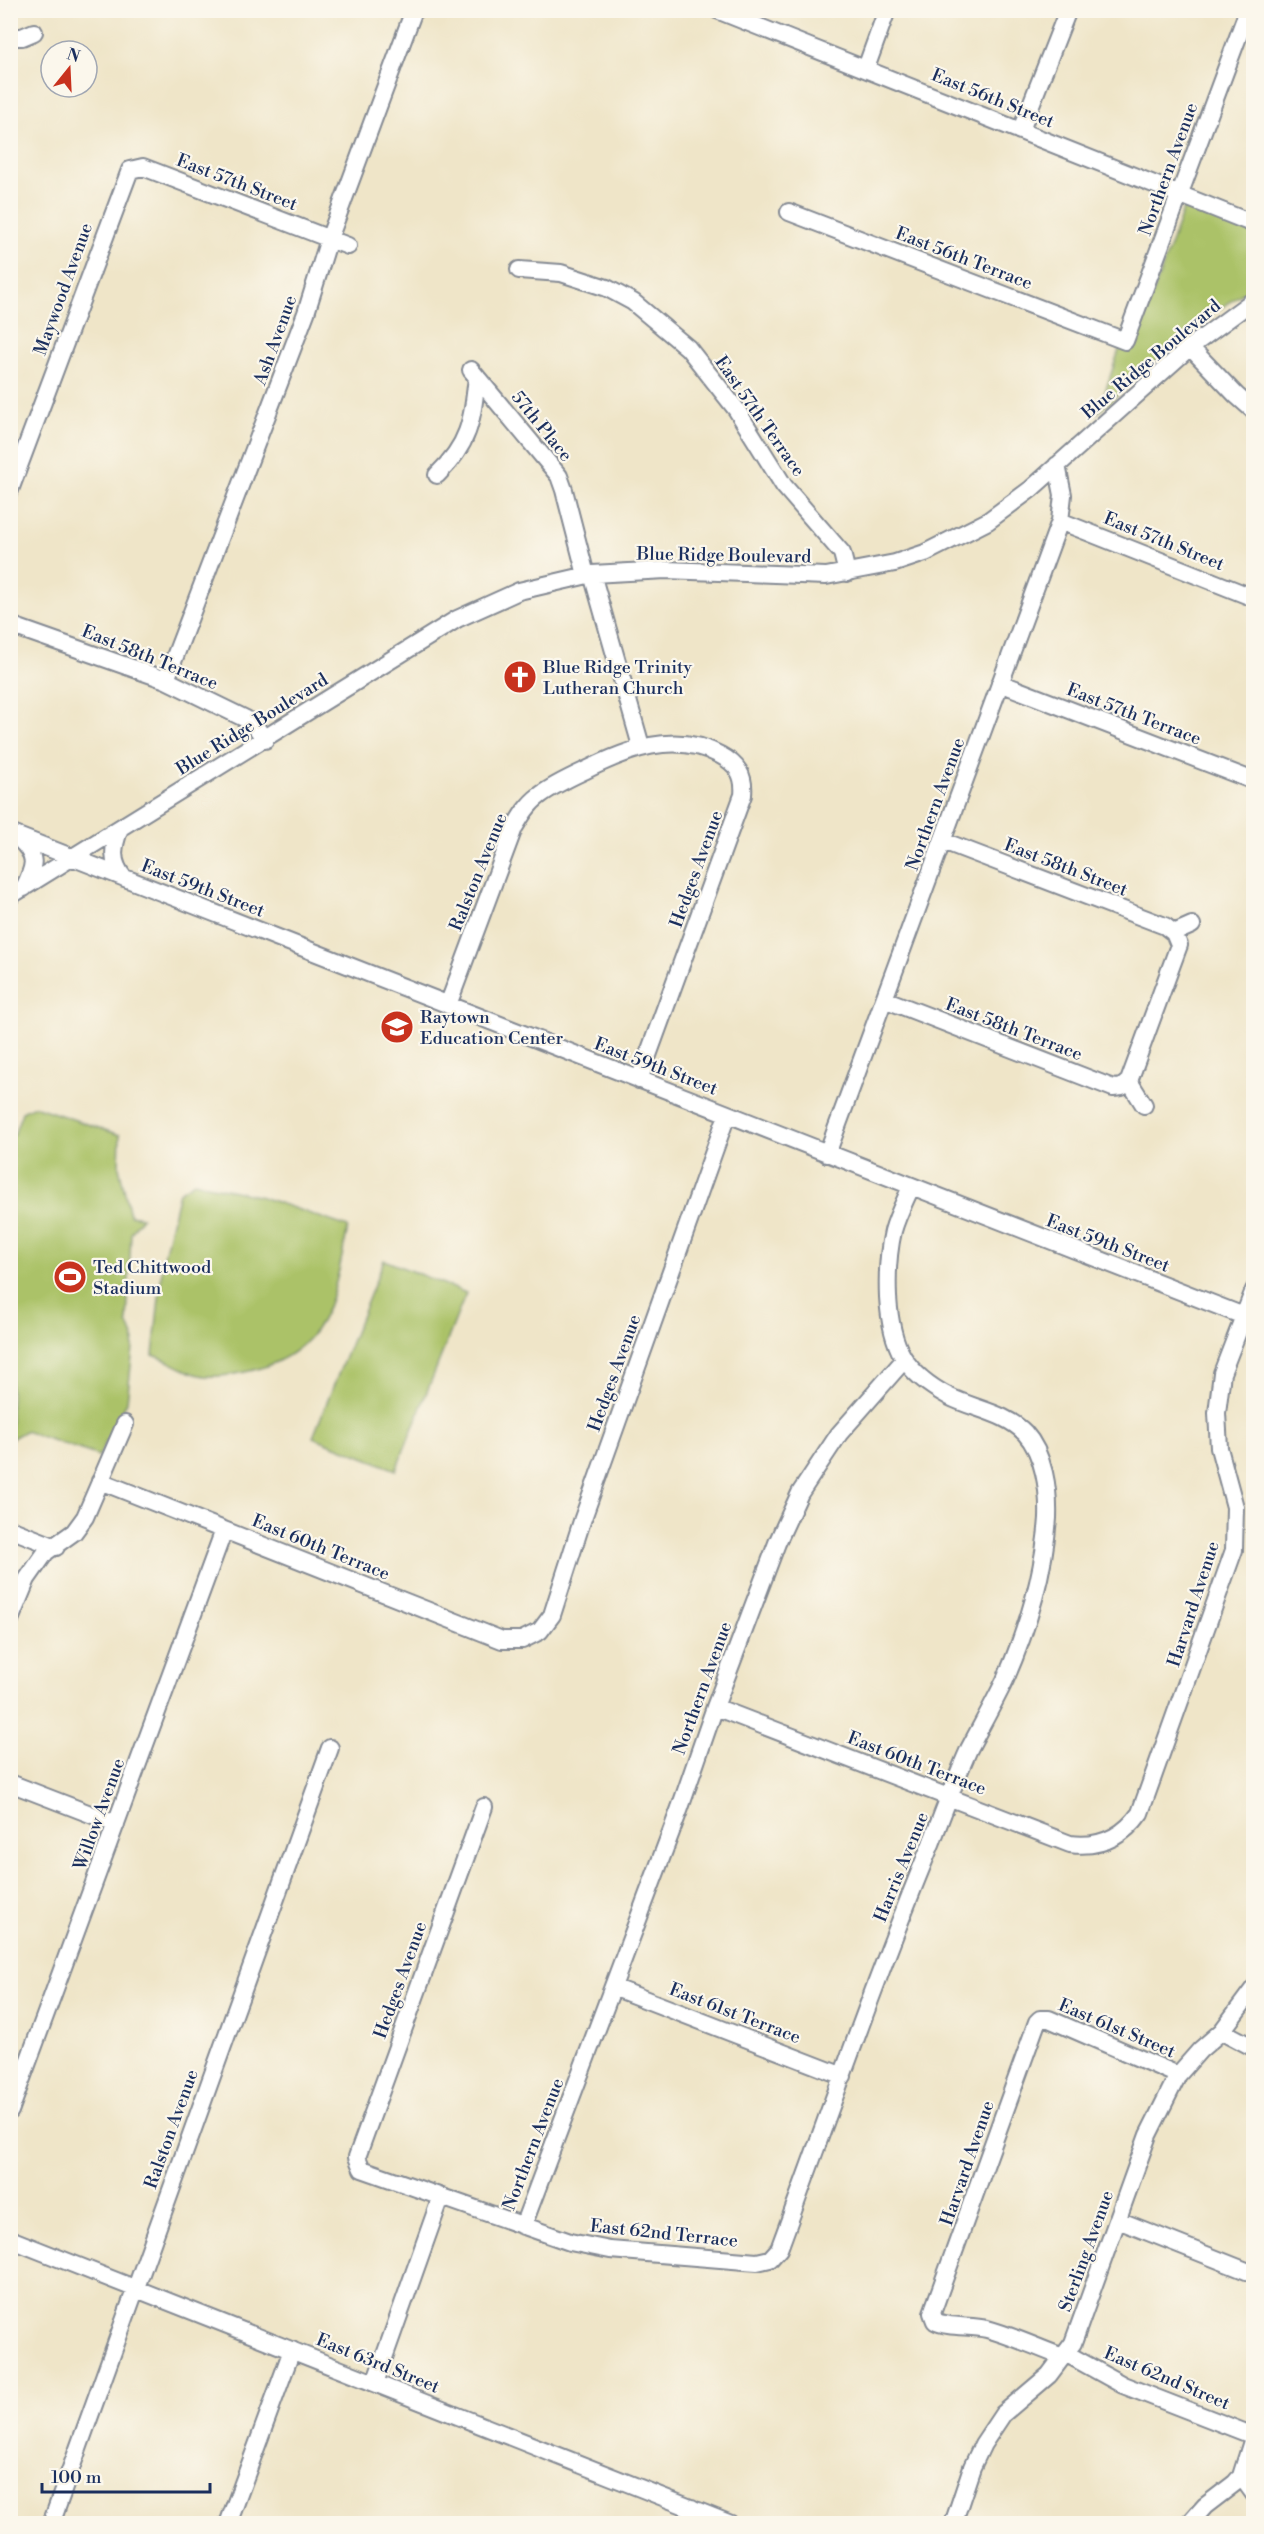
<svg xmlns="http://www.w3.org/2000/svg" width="1264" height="2534" font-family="'Libre Bodoni',serif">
  <rect width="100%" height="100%" fill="#fbf7ec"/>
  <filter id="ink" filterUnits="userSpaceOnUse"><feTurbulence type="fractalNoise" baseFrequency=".0167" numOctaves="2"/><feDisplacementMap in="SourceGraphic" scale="12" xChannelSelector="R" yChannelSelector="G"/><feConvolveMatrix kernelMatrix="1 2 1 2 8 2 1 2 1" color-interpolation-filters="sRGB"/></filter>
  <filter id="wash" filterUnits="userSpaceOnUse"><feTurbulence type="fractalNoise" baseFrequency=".008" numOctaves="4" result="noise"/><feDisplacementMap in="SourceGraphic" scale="24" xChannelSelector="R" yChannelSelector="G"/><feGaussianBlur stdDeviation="1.35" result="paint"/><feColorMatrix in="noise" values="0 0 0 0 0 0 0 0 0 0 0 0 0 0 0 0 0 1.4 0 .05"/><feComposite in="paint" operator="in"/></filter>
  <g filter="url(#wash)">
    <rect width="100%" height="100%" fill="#efe5c8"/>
    <path fill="#abc267" stroke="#637862" stroke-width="1.5" d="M1194 206 1253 233V286L1196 325 1098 413 1120 347 1129 345 1138 335 1183 210 1187 207Z
      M34 1106 120 1135 119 1167 130 1215 142 1217 131 1233 127 1322 134 1339 127 1402 99 1456 25 1431 11 1439V1135H14L22 1112Z
      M194 1182 262 1197 348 1227C334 1294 329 1350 254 1370 238 1374 216 1379 199 1375 183 1371 169 1360 153 1355L163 1260 179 1192Z
      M384 1260 466 1293 396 1470 313 1437Z"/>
  </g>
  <g filter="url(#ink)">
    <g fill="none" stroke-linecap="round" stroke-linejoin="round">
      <defs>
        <path id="minor" d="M717 10 1254 224
          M10 37H22L34 32
          M866 68 887 10
          M1021 130 1068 10
          M789 212 1125 341 1248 10
          M519 270 561 273 607 288 633 302 688 348 736 409 784 486 842 553 847 573
          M1190 347 1236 395 1254 411
          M471 370 559 476 564 490 586 575
          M437 475C470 443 472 421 477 377
          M10 490 130 170 143 167 348 246
          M1060 521 1254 598
          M592 574 641 746
          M10 625 166 680 246 719 256 727 265 740
          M166 680 306 313 329 239 414 10
          M1000 683 1254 781
          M120 828C113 847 110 861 124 878
          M10 833 1254 1320
          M19 839C38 857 35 865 24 888
          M943 841 1165 926 1174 933
          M10 896 457 619 519 591 592 574 666 570 826 576 895 563 925 553 988 521 1031 489 1190 347 1254 300
          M1174 933 1192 925
          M884 999 1113 1088 1122 1087 1129 1081
          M448 1005 514 828C521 816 528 804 539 796 552 786 569 778 584 771 626 750 675 730 720 755 737 764 745 775 743 795L639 1080
          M1144 1105 1129 1081 1179 945 1174 933
          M827 1154 1060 521 1063 495 1057 465
          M100 1481 502 1640H522L540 1631 552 1615 582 1521 727 1115
          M10 1529 56 1547
          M10 1620 27 1579 46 1552 74 1532 85 1517 125 1424
          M715 1707 1070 1844C1100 1848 1123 1837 1140 1813L1234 1550 1235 1507 1219 1448 1217 1413 1222 1373 1254 1290
          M10 1783 116 1824
          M484 1807 357 2157 362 2169 570 2242 610 2250 757 2262 770 2259 779 2249C829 2114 876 1977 931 1844 943 1813 955 1780 969 1749 981 1726 994 1703 1005 1680 1027 1630 1044 1572 1048 1518 1049 1490 1044 1454 1025 1433 1006 1413 974 1409 950 1397 904 1373 891 1347 888 1297 887 1274 888 1253 893 1231 897 1216 905 1201 911 1187
          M613 1987 843 2076
          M1222 2031 1254 2048
          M10 2111 224 1530
          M1118 2220 1254 2274
          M523 2226 680 1808 715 1707 777 1543 800 1493 839 1434 904 1360
          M10 2239 731 2524
          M1067 2354 1123 2385 1254 2436
          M1063 2357C1038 2348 1013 2336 987 2329 972 2325 947 2328 935 2321L932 2313 1037 2022 1040 2019H1049L1178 2075
          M375 2383 441 2197
          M1241 2476 1254 2494
          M51 2524 330 1748
          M228 2524 292 2350
          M686 2524 692 2508
          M953 2524 972 2467 983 2444 1003 2414 1049 2375 1073 2343 1148 2135 1178 2075 1200 2050 1222 2031 1254 1988
          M1189 2524 1205 2506 1235 2483 1241 2476 1254 2435"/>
      </defs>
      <use href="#minor" stroke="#858a93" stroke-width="20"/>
      <use href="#minor" stroke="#fff" stroke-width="16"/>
    </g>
  </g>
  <defs>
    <symbol id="church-disc" viewBox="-11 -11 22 22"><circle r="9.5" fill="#c8321e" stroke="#fbf7ec"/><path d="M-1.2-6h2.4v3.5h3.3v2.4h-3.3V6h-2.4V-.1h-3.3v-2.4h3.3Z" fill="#fff"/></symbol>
    <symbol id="school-disc" viewBox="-11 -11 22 22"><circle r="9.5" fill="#c8321e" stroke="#fbf7ec"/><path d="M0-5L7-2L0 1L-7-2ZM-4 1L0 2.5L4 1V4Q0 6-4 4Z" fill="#fff"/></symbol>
    <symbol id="stadium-disc" viewBox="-11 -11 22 22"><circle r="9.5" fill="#c8321e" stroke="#fbf7ec"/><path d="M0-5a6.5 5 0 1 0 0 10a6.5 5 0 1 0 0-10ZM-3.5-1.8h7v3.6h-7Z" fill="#fff"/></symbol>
  </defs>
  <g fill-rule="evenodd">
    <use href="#church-disc" x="501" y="658" width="38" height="38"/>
    <use href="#school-disc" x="378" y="1008" width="38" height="38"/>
    <use href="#stadium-disc" x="51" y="1258" width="38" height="38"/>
  </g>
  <g text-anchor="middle" stroke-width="4.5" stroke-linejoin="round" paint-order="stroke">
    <g font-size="18" fill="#1b2f5e" stroke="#fbf7ec">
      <text transform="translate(993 98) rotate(22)" y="6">East 56th Street</text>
      <text transform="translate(1168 169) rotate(-70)" y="6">Northern Avenue</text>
      <text transform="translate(237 182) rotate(21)" y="6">East 57th Street</text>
      <text transform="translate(964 258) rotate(21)" y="6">East 56th Terrace</text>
      <text transform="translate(63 289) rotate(-70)" y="6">Maywood Avenue</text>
      <text transform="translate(275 340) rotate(-70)" y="6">Ash Avenue</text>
      <text transform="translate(1151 359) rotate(-40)" y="6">Blue Ridge Boulevard</text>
      <text transform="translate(760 416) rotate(55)" y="6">East 57th Terrace</text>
      <text transform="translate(542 426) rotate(51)" y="6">57th Place</text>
      <text transform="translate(1164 541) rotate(22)" y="6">East 57th Street</text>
      <text transform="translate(724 555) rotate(1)" y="6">Blue Ridge Boulevard</text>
      <text transform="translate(150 657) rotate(22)" y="6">East 58th Terrace</text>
      <text transform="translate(1134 714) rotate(21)" y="6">East 57th Terrace</text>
      <text transform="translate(252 724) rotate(-32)" y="6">Blue Ridge Boulevard</text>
      <text transform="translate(935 804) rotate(-70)" y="6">Northern Avenue</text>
      <text transform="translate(1066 867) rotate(21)" y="6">East 58th Street</text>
      <text transform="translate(696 869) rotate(-70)" y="6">Hedges Avenue</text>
      <text transform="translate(478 872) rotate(-68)" y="6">Ralston Avenue</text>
      <text transform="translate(203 888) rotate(21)" y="6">East 59th Street</text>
      <text transform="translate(1014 1029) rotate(21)" y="6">East 58th Terrace</text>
      <text transform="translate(656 1066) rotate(21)" y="6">East 59th Street</text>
      <text transform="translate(1108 1243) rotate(21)" y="6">East 59th Street</text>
      <text transform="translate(614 1373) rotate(-70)" y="6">Hedges Avenue</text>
      <text transform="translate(321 1547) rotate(22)" y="6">East 60th Terrace</text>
      <text transform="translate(1193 1604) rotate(-72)" y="6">Harvard Avenue</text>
      <text transform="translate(702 1688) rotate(-70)" y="6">Northern Avenue</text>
      <text transform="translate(917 1763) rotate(21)" y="6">East 60th Terrace</text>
      <text transform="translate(99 1814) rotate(-70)" y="6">Willow Avenue</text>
      <text transform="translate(901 1867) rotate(-68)" y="6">Harris Avenue</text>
      <text transform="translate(400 1980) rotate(-70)" y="6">Hedges Avenue</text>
      <text transform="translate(735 2013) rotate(21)" y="6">East 61st Terrace</text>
      <text transform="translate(1117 2028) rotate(23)" y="6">East 61st Street</text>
      <text transform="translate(171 2129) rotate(-70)" y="6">Ralston Avenue</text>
      <text transform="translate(533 2144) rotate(-69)" y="6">Northern Avenue</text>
      <text transform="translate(967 2163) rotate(-71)" y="6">Harvard Avenue</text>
      <text transform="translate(664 2233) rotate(6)" y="6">East 62nd Terrace</text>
      <text transform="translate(1086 2251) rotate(-70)" y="6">Sterling Avenue</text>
      <text transform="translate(378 2363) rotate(22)" y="6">East 63rd Street</text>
      <text transform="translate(1167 2378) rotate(23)" y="6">East 62nd Street</text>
    </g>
    <g font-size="18" fill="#1b2f5e" stroke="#fbf7ec" text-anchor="start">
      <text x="543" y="673">Blue Ridge Trinity<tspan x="543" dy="21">Lutheran Church</tspan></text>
      <text x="420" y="1023">Raytown<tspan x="420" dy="21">Education Center</tspan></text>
      <text x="93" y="1273">Ted Chittwood<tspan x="93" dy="21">Stadium</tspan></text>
    </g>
  </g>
  <rect width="1264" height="2534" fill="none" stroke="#fbf7ec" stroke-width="36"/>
  <g transform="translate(69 69) rotate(18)"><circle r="28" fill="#fbf7ec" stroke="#a1a7b3" stroke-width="1.5"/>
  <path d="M0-4.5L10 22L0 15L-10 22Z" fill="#c8321e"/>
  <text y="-9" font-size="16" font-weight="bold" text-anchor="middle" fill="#1b2f5e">N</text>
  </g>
  <path d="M42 2483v9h168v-9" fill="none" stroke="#1b2f5e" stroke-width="3"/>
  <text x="51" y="2483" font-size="18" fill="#1b2f5e" stroke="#fbf7ec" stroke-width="4.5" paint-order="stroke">100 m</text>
</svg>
